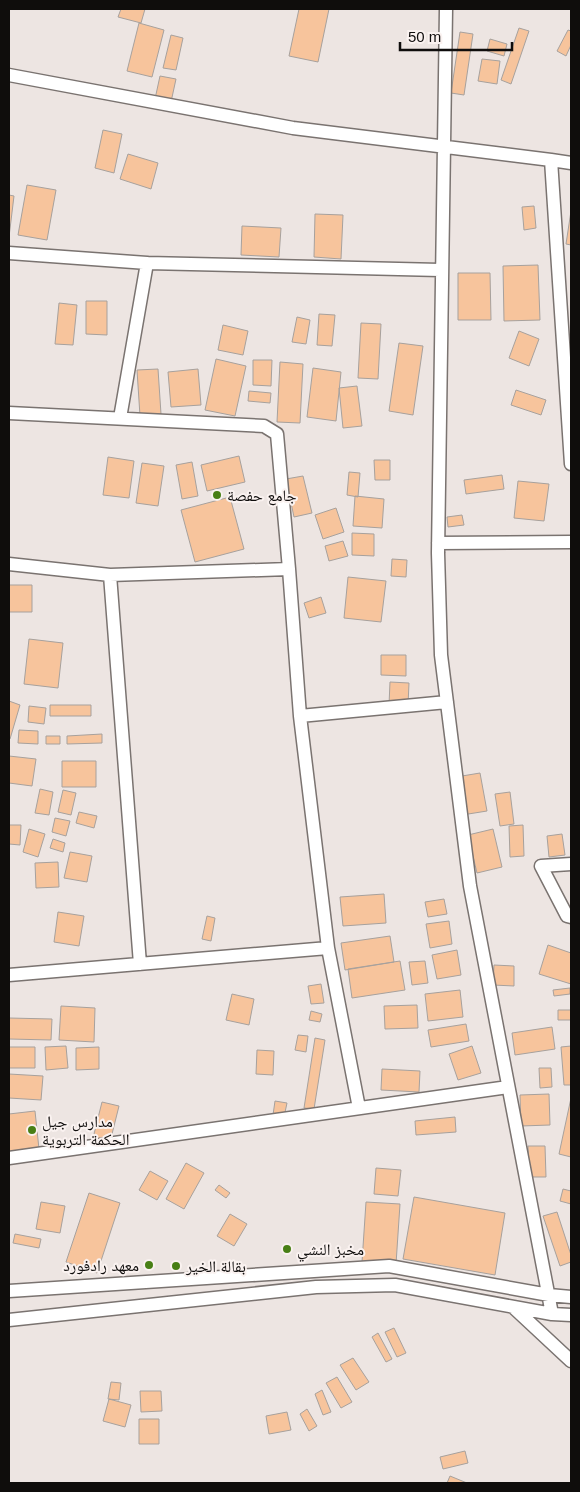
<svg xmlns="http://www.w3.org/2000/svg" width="580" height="1492" font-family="Helvetica,'Noto Naskh Arabic',sans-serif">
  <rect width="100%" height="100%" fill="#ede5e2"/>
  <path fill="#f7c49c" stroke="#a7a19d" d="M121 9H145L141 23 118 17Z
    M299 9H329L318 62 289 56Z
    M139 23 164 30 152 77 127 71Z
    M519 28 529 31 511 84 501 80Z
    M568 30 571 31V45L566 56 557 51Z
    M460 32 473 34 464 95 451 93Z
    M171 35 183 38 176 70 163 68Z
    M490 39 507 44 504 56 487 51Z
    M482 59 500 61 497 84 478 81Z
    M160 76 176 79 171 102 155 99Z
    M103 130 122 134 114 173 95 168Z
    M128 154 158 163 151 189 120 179Z
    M27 185 56 190 47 240 18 235Z
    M9 195 14 196 9 237Z
    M534 206 536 228 524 230 522 207Z
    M571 211V245L566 244Z
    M315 214 343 215 341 259 314 257Z
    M242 226 281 228 279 257 241 255Z
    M538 265 540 320 504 321 503 266Z
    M458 273H490L491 320H458Z
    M86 301H107V335L86 334Z
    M59 303 77 305 73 345 55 344Z
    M319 314 335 315 332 346 317 345Z
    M297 317 310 320 306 344 292 342Z
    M361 323 381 324 378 379 358 378Z
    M223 325 248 331 243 355 218 350Z
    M519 331 539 339 529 366 509 358Z
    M399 343 423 346 413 415 389 411Z
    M216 359 246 366 235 416 205 410Z
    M253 360H272L271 386 253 385Z
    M280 362 303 364 300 423 277 422Z
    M313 368 341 372 336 421 307 417Z
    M158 369 161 414 140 416 137 370Z
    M198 369 201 405 171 407 168 372Z
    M357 386 362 426 343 428 339 388Z
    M516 390 546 400 541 415 511 405Z
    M249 391 271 393 270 403 248 401Z
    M239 456 245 482 207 491 201 465Z
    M108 457 134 461 129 498 103 495Z
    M374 460H390V480H375Z
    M192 462 198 496 182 499 176 465Z
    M142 463 164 466 158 506 136 503Z
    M349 472 360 473 358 497 347 495Z
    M502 475 504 489 466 494 464 480Z
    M303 476 312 513 294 517 286 479Z
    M518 481 549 484 544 521 514 518Z
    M355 496 384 499 382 528 353 526Z
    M230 497 244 549 195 562 181 510Z
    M336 508 344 532 323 539 315 515Z
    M462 515 464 525 448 527 447 517Z
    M352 533 374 534V556L352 555Z
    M343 541 348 556 329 561 325 546Z
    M392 559 407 560 406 577 391 576Z
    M348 577 386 581 381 622 344 618Z
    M9 585H32V612H9Z
    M321 597 326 613 309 618 304 603Z
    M29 639 63 643 58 688 24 684Z
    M381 655H406V676L381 675Z
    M390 682 409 683 408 705H389Z
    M9 701 20 705 10 739 9 738Z
    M50 705H91V716H50Z
    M29 706 46 708 44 724 28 722Z
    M19 730 38 731V744L18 743Z
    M102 734V743L67 744V736Z
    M46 736H60V744H46Z
    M9 756 36 759 32 786 9 783Z
    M62 761H96V787H62Z
    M480 773 487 811 462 815 456 777Z
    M40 789 53 792 49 815 35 813Z
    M63 790 76 793 71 815 58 812Z
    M510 792 514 824 500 826 495 794Z
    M79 812 97 816 94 828 76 823Z
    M55 818 70 821 66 836 52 832Z
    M9 825H21L20 845 9 844Z
    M523 825 524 856 510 857 509 826Z
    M29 829 45 834 38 857 23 852Z
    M493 829 502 867 477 873 468 835Z
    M562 834 565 855 549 857 547 836Z
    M53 839 65 843 63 852 50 848Z
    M70 852 92 856 87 882 64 878Z
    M58 862 59 887 36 888 35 863Z
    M384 894 386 923 343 926 340 897Z
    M444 899 447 914 428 917 425 902Z
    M58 912 84 916 79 946 54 942Z
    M207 916 215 918 211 941 202 939Z
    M449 921 452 944 430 948 426 924Z
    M390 936 394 962 345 970 341 943Z
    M548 945 571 953V984L539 974Z
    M457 950 461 975 437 979 432 955Z
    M400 961 405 990 352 998 348 969Z
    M425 961 428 983 412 985 409 962Z
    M494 965 514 966V986L493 985Z
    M321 984 324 1003 311 1004 308 986Z
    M570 988V994L554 996 553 990Z
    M460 990 463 1017 428 1021 425 994Z
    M232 994 254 999 249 1025 226 1020Z
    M417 1005 418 1028 385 1029 384 1006Z
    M61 1006 95 1008 94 1042 59 1040Z
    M558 1010H571V1020H558Z
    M311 1011 322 1014 320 1022 309 1020Z
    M9 1018 52 1019 51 1040 9 1039Z
    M466 1024 469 1041 431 1047 428 1030Z
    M552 1027 555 1049 515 1055 512 1033Z
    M298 1035 308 1036 306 1052 295 1050Z
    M315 1038 325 1040 314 1109 304 1108Z
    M66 1046 68 1068 46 1070 45 1047Z
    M472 1046 481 1073 458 1080 449 1054Z
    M571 1046V1085H564L561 1047Z
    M9 1047H35V1068H9Z
    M99 1047V1069L76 1070V1048Z
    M257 1050 274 1051 273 1075 256 1074Z
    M539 1068H551L552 1087 540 1088Z
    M382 1069 420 1071 419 1092 381 1090Z
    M9 1074 43 1076 41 1100 9 1098Z
    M549 1094 550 1125 521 1126 520 1095Z
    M571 1098V1157L559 1154Z
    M275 1101 287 1103 284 1117 273 1115Z
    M102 1102 119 1106 110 1142 93 1138Z
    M35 1111 39 1149 9 1152V1114Z
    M455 1117 456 1132 416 1135 415 1121Z
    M528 1146H545L546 1177H529Z
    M186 1163 204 1173 184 1209 166 1199Z
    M376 1168 401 1170 398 1196 374 1194Z
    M150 1171 168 1181 157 1200 139 1190Z
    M219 1185 230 1193 226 1198 215 1190Z
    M563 1189 571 1191V1204L560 1201Z
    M89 1193 120 1203 97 1273 66 1262Z
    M414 1197 505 1213 495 1275 403 1259Z
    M41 1202 65 1206 60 1233 36 1229Z
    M366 1202 400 1204 396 1264 362 1262Z
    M557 1212 571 1255V1262L560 1266 543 1216Z
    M230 1214 247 1224 234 1246 217 1236Z
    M15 1234 41 1239 39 1248 13 1243Z
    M394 1328 406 1353 397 1357 385 1332Z
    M378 1333 392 1359 386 1362 372 1337Z
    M353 1358 369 1382 356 1390 340 1365Z
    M337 1377 352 1402 341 1408 326 1383Z
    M111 1382 121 1383 119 1400 108 1399Z
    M322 1390 331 1412 323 1415 315 1394Z
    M140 1391H161L162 1411 141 1412Z
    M109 1399 131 1405 125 1427 103 1421Z
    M307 1409 317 1426 309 1431 300 1414Z
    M287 1412 291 1430 269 1434 266 1416Z
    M139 1419H159V1444H139Z
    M465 1451 468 1463 443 1469 440 1457Z
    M450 1476 467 1483H447Z"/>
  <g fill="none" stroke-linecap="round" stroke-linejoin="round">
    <defs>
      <path id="street" d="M446 9 438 553 441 655 470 886 552 1314
        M9 75 293 128 551 160
        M571 163 551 160 571 464
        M9 253 147 263 440 270
        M9 413 264 426 277 434 289 569
        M120 418 147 263
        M438 543 571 542
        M9 564 110 575 289 569 300 716 328 948
        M110 575 140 964
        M300 716 447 702
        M571 864 541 866 567 916 571 917
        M9 975 328 948 359 1108
        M9 1158 508 1087
        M9 1291 389 1266 549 1295 571 1297
        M513 1307 571 1361
        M9 1320 316 1287 395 1285 552 1314 571 1315"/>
    </defs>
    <use href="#street" stroke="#7a7370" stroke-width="15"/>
    <use href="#street" stroke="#fff" stroke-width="12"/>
  </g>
  <g fill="#487f15" stroke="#faf2f0" stroke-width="2">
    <circle cx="217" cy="495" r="5"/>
    <circle cx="32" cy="1130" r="5"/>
    <circle cx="287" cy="1249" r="5"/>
    <circle cx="149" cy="1265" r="5"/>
    <circle cx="176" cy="1266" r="5"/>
  </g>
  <g text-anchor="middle" stroke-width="4" stroke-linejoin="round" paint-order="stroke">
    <g font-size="16" fill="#0f0d0c" stroke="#faf2f0" text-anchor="start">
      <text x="227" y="501">جامع حفصة</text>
      <text x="42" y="1127">مدارس جيل<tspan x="42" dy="18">الحكمة التربوية</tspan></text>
      <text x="297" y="1255">مخبز النشي</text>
      <text x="139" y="1271" text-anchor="end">معهد رادفورد</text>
      <text x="186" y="1272">بقالة الخير</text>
    </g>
  </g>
  <rect width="580" height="1492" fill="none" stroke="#0f0d0c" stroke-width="20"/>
  <path d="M400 42v8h112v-8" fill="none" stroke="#0f0d0c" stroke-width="2.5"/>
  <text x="408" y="42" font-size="15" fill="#0f0d0c" stroke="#faf2f0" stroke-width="4" paint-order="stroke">50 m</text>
</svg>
